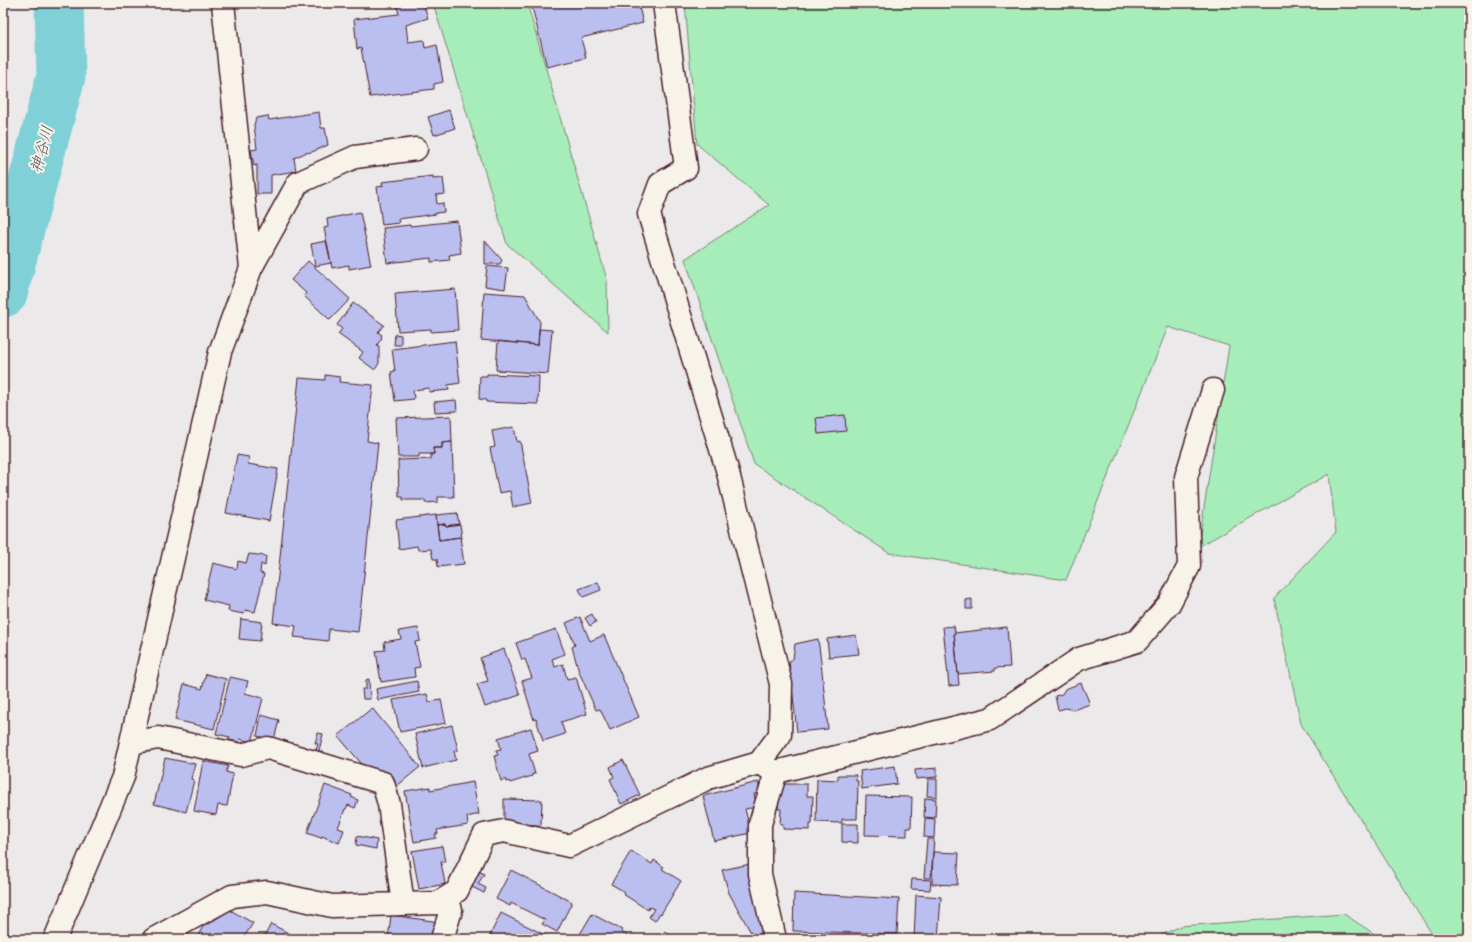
<svg xmlns="http://www.w3.org/2000/svg" width="1472" height="942" font-family="Dekko,'Klee One',sans-serif">
  <rect width="100%" height="100%" fill="#ebe9ea"/>
  <filter id="ink" filterUnits="userSpaceOnUse"><feTurbulence type="fractalNoise" baseFrequency=".025" numOctaves="2"/><feDisplacementMap in="SourceGraphic" scale="8" xChannelSelector="R" yChannelSelector="G"/><feConvolveMatrix kernelMatrix="1 2 1 2 8 2 1 2 1" color-interpolation-filters="sRGB"/></filter>
  <g filter="url(#ink)">
    <path fill="#a7edba" stroke="#788672" d="M433 3H527L607 280 608 332 507 244Z
      M685 3H1469V939H1435L1301 724 1274 598 1336 532 1329 474 1198 547 1229 346 1168 327 1066 580 889 553 754 464 685 259 769 205 697 144Z
      M1344 914 1382 939H1153L1181 926Z"/>
    <g fill="none" stroke-linecap="round" stroke-linejoin="round">
      <path stroke="#7fd0d7" stroke-width="49" d="M3 293 61 76 59 3"/>
    </g>
    <path fill="#bbbff0" stroke="#4a1f2b" d="M396 3H423L428 18 406 25 408 42 424 40 425 48 437 45 443 82 434 84V89L370 97 361 48 357 49 354 19 399 14Z
      M531 3H638L643 23 581 38 586 58 547 67Z
      M449 110 455 128 434 135 428 117Z
      M319 112 321 128H325L328 145 312 152 305 153 294 158 296 171 271 175V194H257V165L254 166 251 150 257 149 254 125 256 118 268 116 269 120Z
      M433 176V179L443 178 445 194 436 195 437 204 443 203 444 212 436 213V214L398 219 399 223 382 225 377 187 383 186 382 182Z
      M360 212 371 265 349 269V265L332 268 324 228 328 227 327 219Z
      M457 221 461 253 449 255 450 260 431 262V258L387 263 383 228 410 225V226Z
      M326 241 331 263 315 266 311 244Z
      M485 241 502 260 500 264H485Z
      M308 261 350 299 330 320 304 296 306 293 291 280Z
      M487 266 508 268 505 289 485 286Z
      M455 289 458 330 431 332V329L398 331 395 294Z
      M484 292 525 295 540 322 538 345 481 340Z
      M353 303 384 325 378 332 382 335 381 337 382 338 377 345 379 346V363L375 370 359 358 363 352 338 334 342 329 337 325Z
      M539 329 552 330 548 374 496 370 498 341 538 345Z
      M395 334 401 335V345H394Z
      M455 341 460 383 448 385 449 390 429 392V388L413 390 414 399 395 401 391 372 395 371 392 349Z
      M487 374 539 376 538 404 486 402V400L479 399 480 376H487Z
      M325 375 340 377 339 382 373 385 367 441 378 443 358 632 329 629 328 641 294 637 296 626 273 623 299 378 325 380Z
      M456 400 457 411 435 412 434 402Z
      M845 415 846 431 818 434 816 418Z
      M451 416 452 442 442 443V448H433L434 454H419V457H398L396 418Z
      M514 427 517 442 520 441 532 503 513 507 510 491 499 493 490 448 495 447 492 431Z
      M452 442 454 497H438V502L425 503V500H403V497H399L398 460 431 459V454H434L433 448H442V443Z
      M237 455 249 457 248 464 278 469 269 521 226 513Z
      M457 513 459 524 446 526 445 524 437 525 436 515Z
      M436 515 439 540 460 537 464 564 438 567 437 559H433L431 549 418 550 417 546 399 549 396 520Z
      M445 524 446 526 460 524 462 539 460 537 439 540 437 525Z
      M249 554 266 556 265 566 261 564 260 573 264 574 255 612 245 610 244 614 228 611 229 606 204 600 213 563 237 569 238 561 246 563Z
      M598 582 601 590 583 597 579 589Z
      M972 599V609H966V600Z
      M592 614 596 622 590 626 585 618Z
      M580 617 590 641 604 635 639 717 610 730 600 709 596 710 579 672 572 647 575 645 566 623Z
      M241 619 262 622 260 641 239 639Z
      M954 626 955 632 954 633 959 685 949 686 943 627Z
      M1007 627 1010 667 995 668V671L958 674 954 633Z
      M418 628 420 641 415 642 420 667 414 668 415 677 381 682 376 651 385 650 384 642 401 639 399 631Z
      M556 629 565 654 552 659 555 667 563 664 567 679 576 677 587 714 561 722 565 734 543 741 536 719 534 720 522 681 532 678 525 659 522 660 516 643Z
      M856 635 859 654 829 657 827 639Z
      M818 639 821 662 828 729 797 732 789 661 793 659 795 644Z
      M504 649 520 695 485 707 477 684 488 681 480 658Z
      M206 674 226 679 214 729 175 720 184 684 202 689Z
      M230 677 248 681 245 693 263 698 252 742 240 739 239 742 229 740 230 737 216 734Z
      M369 679 370 699H363L362 689H366V680Z
      M417 681 419 692 378 700 376 689Z
      M1081 683 1090 704 1073 710 1066 708 1058 710 1055 696 1062 694 1065 689Z
      M427 694 429 702 441 700 446 723 400 732 393 700Z
      M372 708 420 767 391 791 370 766 366 769 338 736Z
      M261 715 279 720 274 740 257 736Z
      M452 725 458 750 454 751 456 760 423 768 415 734Z
      M531 728 538 751 529 754 535 774H532V776L510 783 509 781 506 782 505 779 501 781 494 756 498 755 496 750 501 749 498 738Z
      M318 733 323 734 319 751 316 750 318 744 315 743Z
      M165 758 195 764 191 779 194 780 186 812 154 804Z
      M623 760 640 795 621 804 610 779 614 777 610 767Z
      M203 761 228 766 226 772 233 774 227 806 218 805 216 815 194 811Z
      M895 766 897 784 862 789 860 771Z
      M937 768V777L916 779 915 770Z
      M838 775H856V781H858L857 819H842V823L816 822 817 779 838 780Z
      M928 779H937V797L927 796Z
      M473 782 479 814 467 817 468 825 437 830 438 834H435L436 838 414 842 405 791 430 787V790Z
      M758 782 761 792 754 794 757 807 745 809 751 833 714 841 703 796Z
      M780 784H807V796H813L812 824H810V830L783 829V824H780L781 809H778Z
      M325 785 352 795 351 797 358 800 355 808 348 805 346 809H345L338 828 344 830 339 843 322 836 321 838 307 833Z
      M866 796 912 797 911 828H907V836L865 835Z
      M925 798 936 799 935 818 924 817Z
      M504 799 542 800 541 825 513 824 504 823Z
      M925 818 935 819 934 838 924 837Z
      M842 824H858V843L842 842Z
      M357 836 377 840 376 849 356 845Z
      M927 839H934L931 878H924Z
      M442 846 445 862H441L445 884 419 889 412 851Z
      M631 851 652 864 654 860 664 867 662 869 681 881 661 914 660 913 655 921 649 917 654 909 649 907 648 910 623 894 625 892 611 884Z
      M933 852 959 853 957 885 932 884Z
      M750 864 763 931 754 938 729 893 722 870Z
      M511 870 572 902 557 932 542 924 545 920 511 903 510 906 496 899Z
      M478 871 484 874 478 884 486 888 484 893 470 886Z
      M912 879 931 880 930 890 911 889Z
      M794 893 899 899 897 934 793 931Z
      M916 895 941 897 938 939H914Z
      M230 910 253 923 243 939H196L205 923 208 924Z
      M501 913 547 936 546 939H523L514 935 512 939H488Z
      M592 914 622 930 621 932 633 939H577Z
      M391 915 446 923 435 939H388Z
      M271 924 296 937 295 939H263Z
      M665 931 674 939H658Z"/>
    <g fill="none" stroke-linecap="round" stroke-linejoin="round">
      <defs>
        <path id="street" d="M223 3 251 268
          M664 3 686 168 660 184 649 214 727 469 781 684 780 735 759 763
          M131 743 158 738 241 755 268 748 383 783 389 804 403 904
          M776 772 990 719 1079 659 1137 641 1169 604 1189 566 1186 477 1213 390
          M55 939 123 777 220 352 251 268 298 183 355 157 416 149
          M154 939 232 896 267 892 332 906 438 903 457 891 484 835 504 831 569 846 708 778 759 763 776 772 760 824V874L775 939
          M442 939 451 910 447 898"/>
      </defs>
      <use href="#street" stroke="#4a1f2b" stroke-width="25"/>
      <use href="#street" stroke="#f7f3e8" stroke-width="22"/>
    </g>
  </g>
  <g text-anchor="middle" stroke-width="4" stroke-linejoin="round" paint-order="stroke">
    <g font-size="16" font-style="italic" fill="#5a545f" stroke="#f7f3e8">
      <text transform="translate(41 149) rotate(-75)" y="6">神谷川</text>
    </g>
  </g>
  <rect width="1472" height="942" fill="none" stroke="#f7f3e8" stroke-width="16"/>
  <rect x="8" y="8" width="1456" height="926" fill="none" stroke="#4a1f2b" stroke-width="1.5" filter="url(#ink)"/>
</svg>
